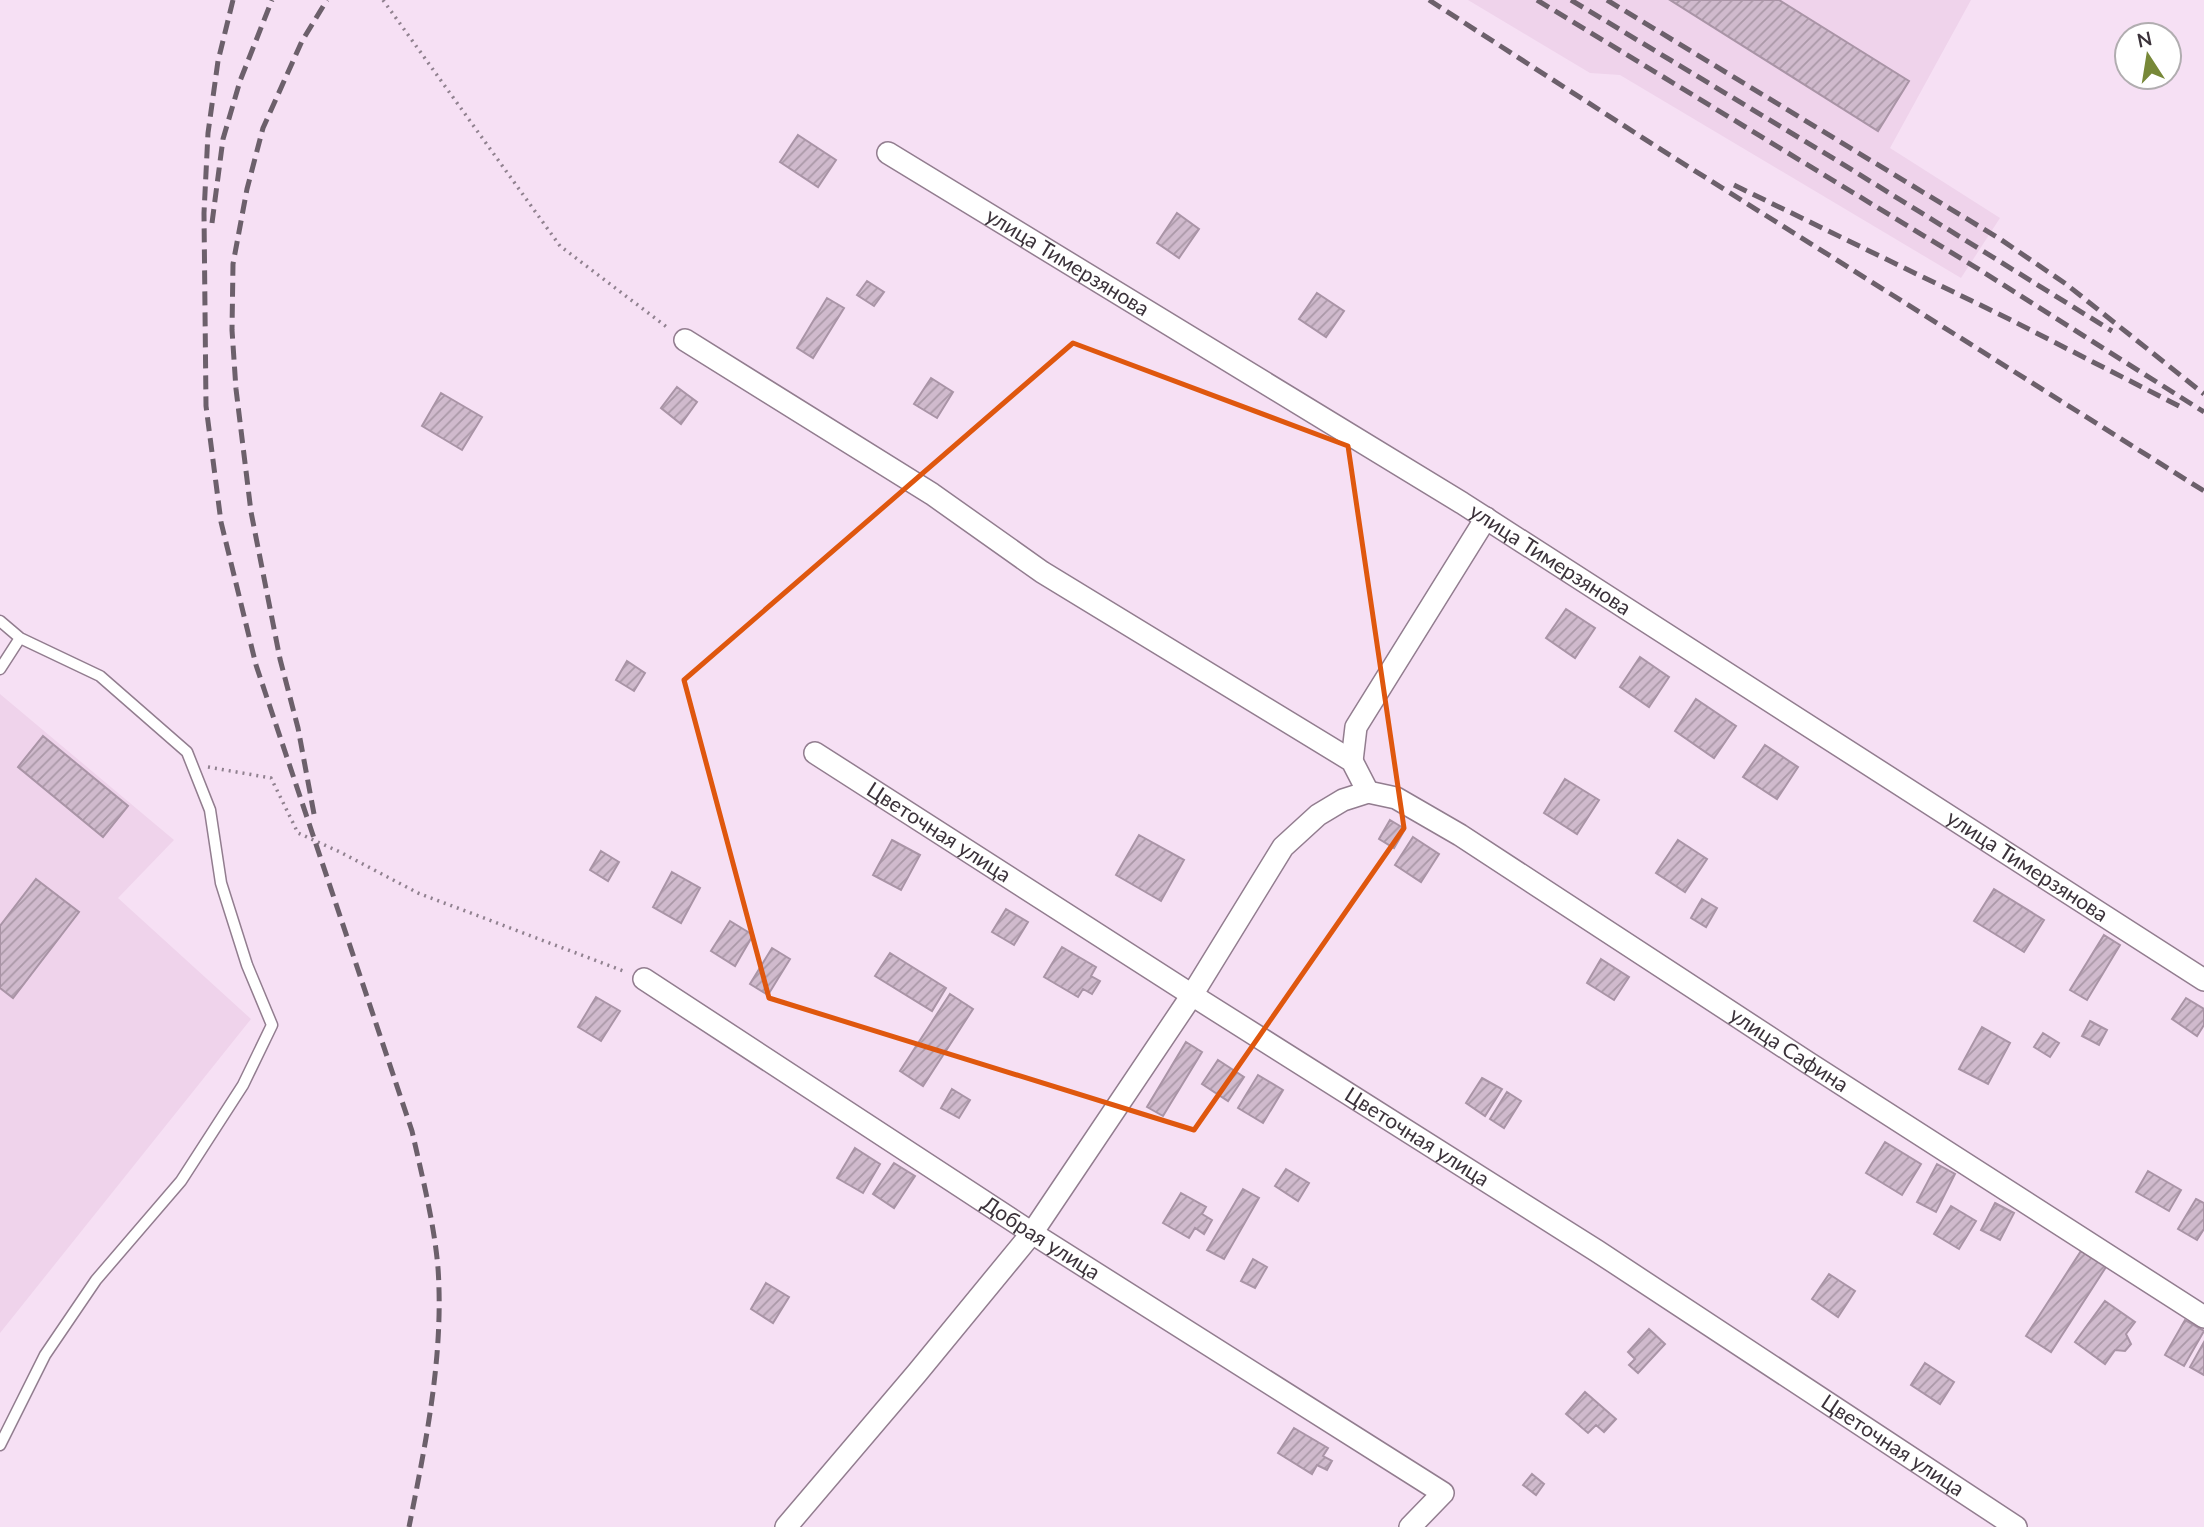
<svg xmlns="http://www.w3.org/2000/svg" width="2204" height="1527" font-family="Lato,sans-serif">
  <defs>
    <pattern id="building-hatch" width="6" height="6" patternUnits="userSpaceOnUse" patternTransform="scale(1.75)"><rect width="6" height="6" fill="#d0bacd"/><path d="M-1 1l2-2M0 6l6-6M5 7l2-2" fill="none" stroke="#aa98a7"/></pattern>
  </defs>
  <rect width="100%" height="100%" fill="#f6e0f4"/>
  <path fill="#efd3eb" d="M1468 0H1971L1890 148 2000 218 1961 278 1620 75 1590 73Z
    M0 694 174 840 118 898 251 1019 0 1333Z"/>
  <path fill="url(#building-hatch)" stroke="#a994a6" stroke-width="2" d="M1670 0H1779L1909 81 1878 131Z
    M798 135 836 160 818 187 780 162Z
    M1177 213 1199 229 1179 258 1157 243Z
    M867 281 884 292 874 306 857 295Z
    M1317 293 1344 311 1326 337 1299 319Z
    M827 298 844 308 813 358 797 348Z
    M931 378 953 392 937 418 914 404Z
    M677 387 697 402 681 424 661 408Z
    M441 393 482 417 462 450 422 426Z
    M1566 609 1595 628 1575 658 1546 638Z
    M1640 657 1669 677 1649 707 1620 687Z
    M627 661 645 673 634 691 616 680Z
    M1696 699 1736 726 1714 758 1675 731Z
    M43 736 128 806 103 837 18 767Z
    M1765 745 1798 767 1777 799 1743 777Z
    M1565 779 1599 800 1577 834 1544 813Z
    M1390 820 1405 829 1394 848 1379 839Z
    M1139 835 1184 860 1161 901 1116 875Z
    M1413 837 1439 854 1421 882 1395 865Z
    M892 840 920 855 901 890 873 875Z
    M1678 840 1707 859 1685 892 1656 873Z
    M601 851 619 862 608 881 590 870Z
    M672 872 700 888 681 923 653 907Z
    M36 879 79 912 13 998 0 988V926Z
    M1994 889 2044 920 2024 952 1974 921Z
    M1702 899 1717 908 1706 927 1691 918Z
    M1006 909 1028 922 1014 945 992 932Z
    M730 921 753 935 735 966 711 951Z
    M2104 935 2120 945 2087 1000 2070 990Z
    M1062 947 1096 967 1091 976 1100 981 1092 994 1083 989 1078 997 1044 977Z
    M772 948 790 959 768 995 750 984Z
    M890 953 946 988 932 1011 875 976Z
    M1601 959 1629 977 1614 1000 1587 983Z
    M950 994 973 1009 923 1086 900 1071Z
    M596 997 620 1011 601 1041 578 1027Z
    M2186 998 2204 1009V1025L2197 1036 2172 1019Z
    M2090 1021 2107 1030 2099 1045 2082 1036Z
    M1982 1027 2010 1043 1988 1084 1959 1069Z
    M2043 1033 2059 1043 2050 1057 2034 1047Z
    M1186 1042 1202 1052 1163 1116 1147 1107Z
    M1218 1060 1244 1077 1228 1101 1202 1084Z
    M1258 1075 1283 1090 1263 1123 1238 1108Z
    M1482 1078 1502 1089 1485 1116 1466 1103Z
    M952 1089 970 1100 959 1118 941 1108Z
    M1507 1092 1521 1101 1504 1128 1490 1119Z
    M1885 1142 1921 1164 1902 1195 1866 1173Z
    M855 1148 880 1164 863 1193 837 1178Z
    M894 1163 915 1176 894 1208 873 1194Z
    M1937 1164 1955 1174 1936 1212 1917 1202Z
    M1286 1169 1309 1183 1298 1201 1275 1186Z
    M2148 1171 2181 1190 2169 1211 2136 1192Z
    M1243 1189 1259 1198 1224 1259 1207 1250Z
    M1181 1193 1206 1207 1202 1214 1212 1220 1204 1234 1195 1228 1189 1238 1163 1223Z
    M2196 1199 2204 1203V1229L2197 1240 2178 1229Z
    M1995 1203 2014 1213 2000 1240 1981 1230Z
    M1951 1206 1976 1221 1959 1249 1934 1234Z
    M2081 1251 2106 1267 2051 1352 2026 1336Z
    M1253 1259 1267 1267 1255 1288 1241 1281Z
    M1829 1274 1855 1291 1838 1317 1812 1299Z
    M766 1283 789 1297 773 1323 751 1309Z
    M2105 1301 2135 1322 2126 1334 2131 1344 2125 1351 2115 1350 2105 1364 2075 1342Z
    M2185 1320 2204 1331 2184 1366 2165 1355Z
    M1649 1329 1665 1344 1638 1373 1629 1365 1635 1359 1628 1352Z
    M2204 1342V1375L2190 1367Z
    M1925 1363 1954 1382 1940 1404 1911 1385Z
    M1585 1392 1616 1419 1604 1432 1596 1425 1588 1433 1566 1414Z
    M1294 1428 1328 1448 1323 1456 1332 1461 1327 1470 1317 1465 1312 1474 1278 1453Z
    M1532 1474 1544 1484 1536 1495 1523 1485Z"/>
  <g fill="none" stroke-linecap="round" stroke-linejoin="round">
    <defs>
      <path id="lane" d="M0 621 20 638 100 676 187 752 210 810 221 883 247 965 272 1025 243 1085 181 1181 96 1280 45 1355 0 1445
        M0 669 20 638"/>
      <g id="street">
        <path id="s1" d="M888 153 1462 503 2204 980"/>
        <path d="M685 340 932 494 1042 572 1352 761 1368 792"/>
        <path id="s2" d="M815 753 1192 995 1597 1251 2016 1527"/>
        <path d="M1352 761 1356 727 1486 518"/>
        <path id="s3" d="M644 979 1032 1233 1443 1493 1410 1527"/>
        <path id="s4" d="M786 1527 917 1373 1032 1233 1192 995 1283 847 1318 815 1343 800 1368 792 1396 798 1460 835 1807 1062 2204 1317"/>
      </g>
    </defs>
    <use href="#lane" stroke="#927d8f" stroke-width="13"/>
    <use href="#street" stroke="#927d8f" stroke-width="24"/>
    <path stroke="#90818f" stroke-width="3.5" stroke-dasharray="2 5" stroke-linecap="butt" d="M383 0 560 246 668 328
      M208 767 271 778 298 833 340 852 418 893 626 972"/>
    <use href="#lane" stroke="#fff" stroke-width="10"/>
    <use href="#street" stroke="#fff" stroke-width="21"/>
    <path stroke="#6c606b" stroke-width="5" stroke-dasharray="14 7" stroke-linecap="butt" d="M233 0 218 61 208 133 204 213 206 406 221 522 256 665 412 1131C422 1176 434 1222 438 1268 444 1355 426 1442 409 1527
      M1429 0 1657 147 2204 491
      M1537 0 1980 270 2204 412
      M1571 0 1836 160 2112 331
      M1607 0 2000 239 2066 284 2204 394
      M1734 185 2009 319 2179 406
      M212 223 223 139 240 81 272 0
      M314 814 298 728 280 659 251 512 236 389 232 330 233 264 247 189 263 128 302 41 327 0"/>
  </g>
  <path fill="none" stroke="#df570e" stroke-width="5" stroke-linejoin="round" d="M1073 343 1348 446 1404 828 1194 1130 769 998 684 680Z"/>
  <g text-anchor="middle" stroke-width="5" stroke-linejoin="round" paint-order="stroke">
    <g font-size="21" fill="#3b323a" stroke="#fff">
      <text dy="7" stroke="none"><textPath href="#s1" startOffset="210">улица Тимерзянова</textPath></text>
      <text dy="7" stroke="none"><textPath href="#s1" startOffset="777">улица Тимерзянова</textPath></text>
      <text dy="7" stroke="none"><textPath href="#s2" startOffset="147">Цветочная улица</textPath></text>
      <text dy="7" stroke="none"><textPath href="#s1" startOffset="1344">улица Тимерзянова</textPath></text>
      <text dy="7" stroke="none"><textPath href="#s4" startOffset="1442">улица Сафина</textPath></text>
      <text dy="7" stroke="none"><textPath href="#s2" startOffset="714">Цветочная улица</textPath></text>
      <text dy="7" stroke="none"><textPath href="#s3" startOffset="474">Добрая улица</textPath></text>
      <text dy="7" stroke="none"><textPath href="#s2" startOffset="1281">Цветочная улица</textPath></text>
    </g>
  </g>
  <g transform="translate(2148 56) rotate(348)"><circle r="33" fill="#ffffff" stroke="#b1adb0" stroke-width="2"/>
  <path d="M0-5L12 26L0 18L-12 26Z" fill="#778838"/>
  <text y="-10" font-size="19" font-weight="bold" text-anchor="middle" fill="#3b323a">N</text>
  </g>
</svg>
